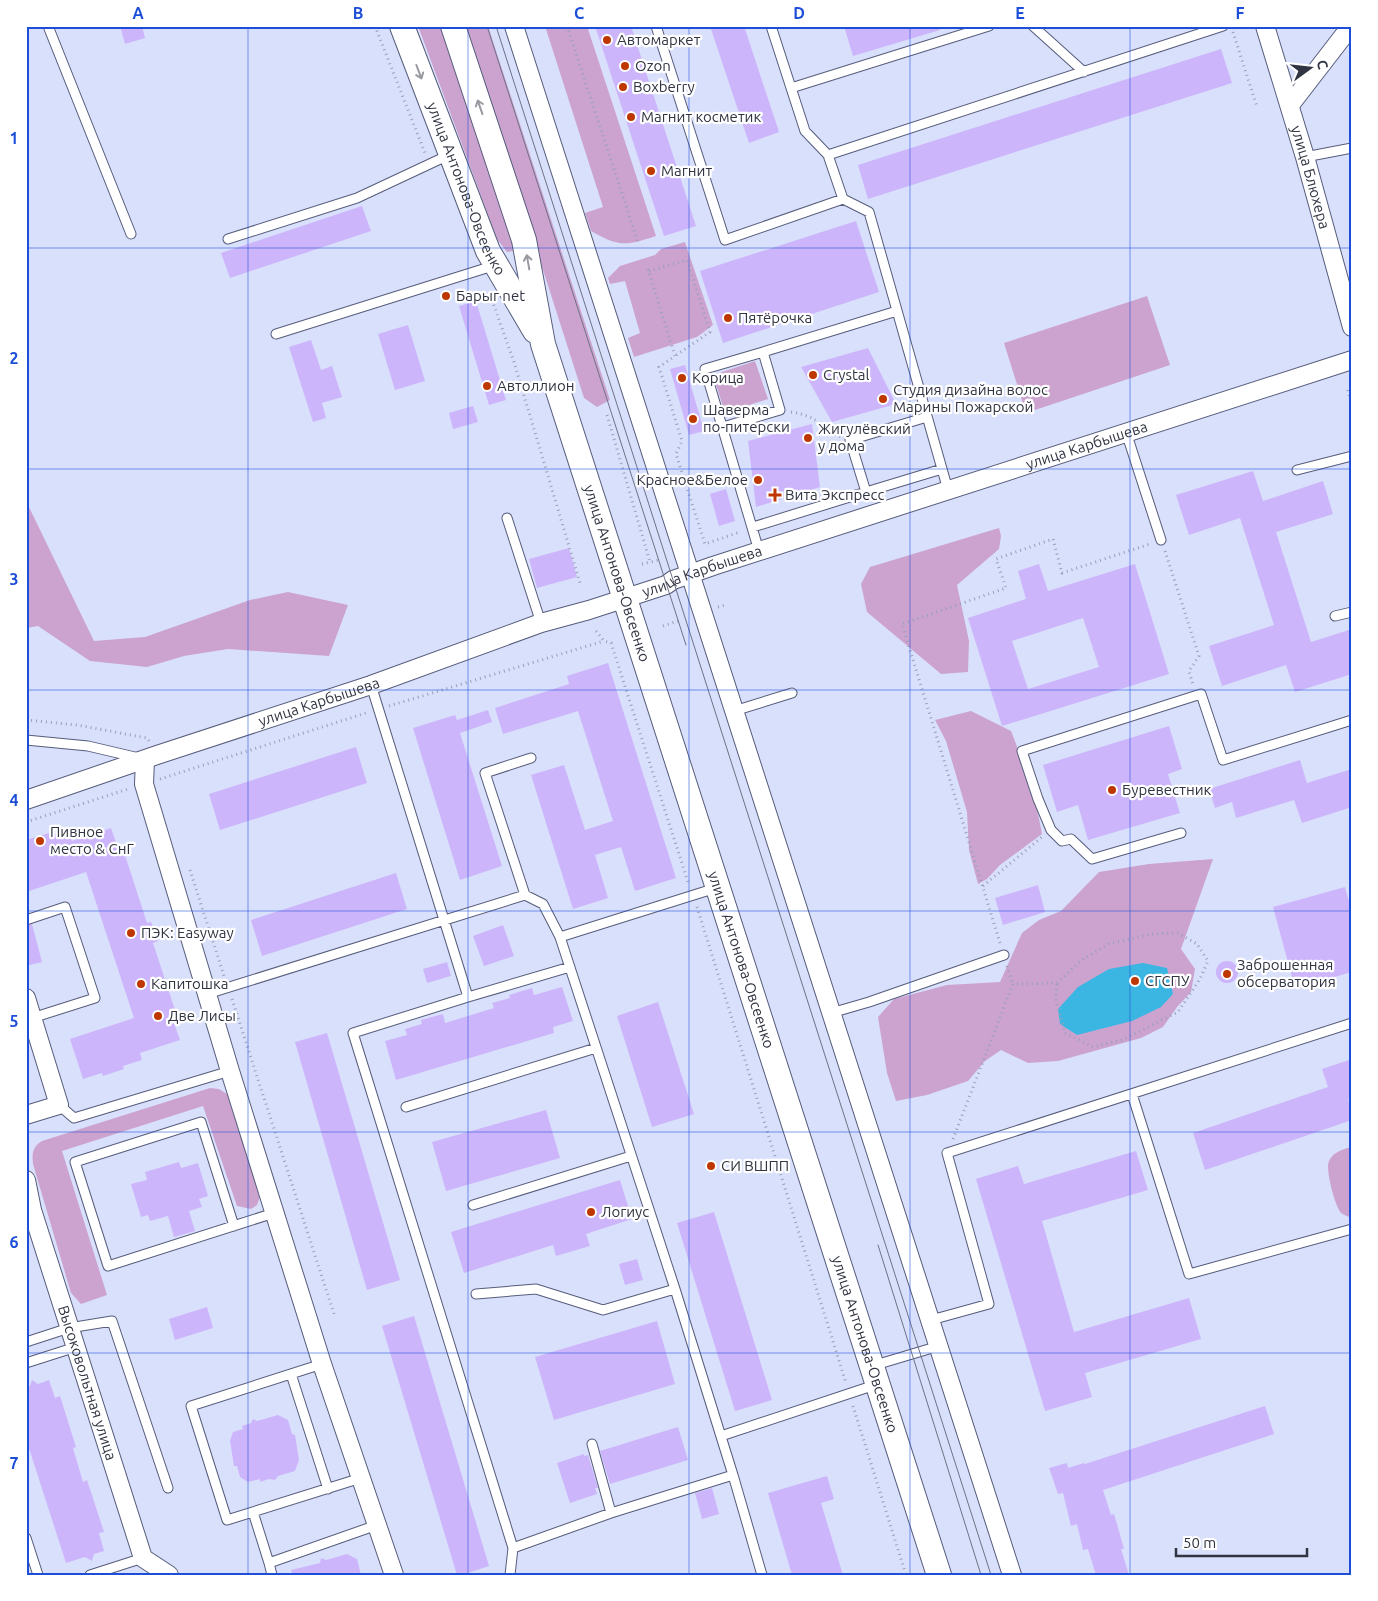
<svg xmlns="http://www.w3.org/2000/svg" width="1378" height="1601" font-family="Ubuntu,sans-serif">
  <rect width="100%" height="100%" fill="#d9e0fc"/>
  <path fill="#cca3cf" d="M418 26H442L515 245 513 251 507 252 497 239Z
    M465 26H488L610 400 597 407 584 398Z
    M545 26H587L656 236C626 246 619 247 591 231L585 213 603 207Z
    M685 242 713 325 697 337 634 357 628 338 640 333 625 281 610 284 608 278 620 266 655 255 661 249Z
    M1147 296 1170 365 1026 413 1004 343Z
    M755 361 768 399 725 413 713 375Z
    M26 501 94 641 145 637 250 600 288 592 348 605 329 656 228 649 184 656 147 667 90 661 38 626 26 628Z
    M999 528 1001 536 999 549 957 585 969 641 968 672 941 674 867 612 861 584 870 567Z
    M971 711 1011 731C1024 764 1036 798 1042 834L1000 865 987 879 978 884 969 850 967 812 946 741 935 720Z
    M1213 859 1181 949 1195 969 1191 992 1177 1007 1163 1027 1141 1038 1058 1061 1028 1063 1001 1050 985 1061 968 1081 927 1095 896 1101 887 1073 878 1017 894 999 947 985 1000 982 1022 933 1039 920 1061 911 1099 872 1149 864Z
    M210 1088 219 1089 227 1094 260 1197 257 1205 251 1209 237 1206 203 1106 62 1151 107 1295 81 1304 71 1293 33 1164C32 1154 32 1147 42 1141Z
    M1352 1147V1218C1349 1217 1344 1215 1341 1213 1335 1206 1325 1169 1329 1161 1333 1152 1343 1149 1352 1147Z"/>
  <path fill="#3bb6e3" d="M1143 963 1167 968 1173 994 1161 1007 1132 1021 1077 1035 1060 1024 1058 1009 1078 987 1109 969Z"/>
  <path fill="#cdb5fb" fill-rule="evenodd" d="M120 26H142L145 38 125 44Z
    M595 26H631L696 226 664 236Z
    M710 26H744L779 132 749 143Z
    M844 26H940V30L853 56Z
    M1221 49 1232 83 868 199 858 165Z
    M362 206 371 231 230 278 221 253Z
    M856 221 879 292 723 343 700 271Z
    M476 301 506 400 489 405 459 306Z
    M408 325 425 381 395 390 378 334Z
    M311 340 321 370 332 366 342 397 322 403 326 418 313 422 289 347Z
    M868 348 896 404 832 422 801 367Z
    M685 365 704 431 689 435 670 369Z
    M473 406 478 422 453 429 449 413Z
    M812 424 820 487 756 507 748 441Z
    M1253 471 1263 501 1323 481 1333 514 1276 532 1311 642 1352 629V674L1295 692 1286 665 1222 686 1209 646 1274 625 1240 518 1189 535 1176 495Z
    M726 489 735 521 719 526 710 494Z
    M569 548 577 577 537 588 529 559Z
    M1039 564 1048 591 1135 564 1169 674 1002 726 968 618 1026 599 1018 571ZM1083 618 1099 667 1028 689 1012 641Z
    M608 663 676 878 635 891 621 847 595 855 608 898 573 909 531 775 564 765 585 830 613 821 578 711 503 734 495 708 569 684 567 676Z
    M488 710 492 722 460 733 502 866 460 880 413 728 455 715 457 720Z
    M1169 726 1182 769 1168 774 1180 813 1088 840 1078 805 1057 812 1043 765Z
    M356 747 367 783 220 830 209 794Z
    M1300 760 1307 783 1352 769V807L1302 823 1294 800 1236 818 1232 802 1215 808 1209 789Z
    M111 828 120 854 124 852 147 923 151 922 158 941 153 943 176 1013 171 1015 180 1040 140 1053 142 1060 123 1066 124 1069 103 1076 102 1073 83 1079 70 1039 134 1018 86 872 26 892V840L49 833 50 836 69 830 72 841Z
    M396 873 407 909 262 956 251 920Z
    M1038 885 1045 912 1003 925 995 898Z
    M1345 887 1352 912V972L1295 988 1273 907Z
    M32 924 42 962 26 966V926Z
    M503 925 514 956 484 966 473 936Z
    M1216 972a11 11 0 1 1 22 0a11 11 0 1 1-22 0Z
    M447 962 451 976 427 983 423 969Z
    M562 987 573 1021 553 1027 554 1033 396 1080 385 1041 407 1035 405 1029 422 1024 421 1020 443 1014 445 1023 494 1008 492 1003 510 998 509 995 532 988 534 995Z
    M658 1002 694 1114 652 1127 617 1016Z
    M327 1033 400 1280 367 1290 295 1042Z
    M1352 1059V1098L1348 1099 1352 1111V1120L1205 1170 1193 1133 1328 1087 1322 1069Z
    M546 1110 560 1158 446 1191 432 1142Z
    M1136 1151 1148 1190 1042 1221 1074 1332 1189 1298 1201 1339 1085 1373 1092 1397 1045 1411 976 1179 1018 1166 1024 1184Z
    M179 1162 181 1168 198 1163 208 1196 199 1199 202 1207 189 1211 195 1231 174 1237 168 1216 150 1221 148 1215 141 1217 131 1184 147 1180 145 1172Z
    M620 1180 632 1219 586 1234 590 1246 556 1256 553 1245 464 1273 451 1232Z
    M714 1212 772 1400 735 1411 677 1223Z
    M637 1259 643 1280 625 1285 619 1264Z
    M207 1307 213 1328 175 1340 169 1319Z
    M414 1316 489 1566 462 1575H457L382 1326Z
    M657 1321 675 1384 554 1420 535 1357Z
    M32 1380 38 1384 49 1380 55 1398 60 1396 76 1447 73 1448 83 1482 87 1480 104 1532 99 1533 104 1551 94 1554 92 1561 85 1557 66 1563 26 1439V1387L30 1386Z
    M1265 1406 1274 1434 1103 1490 1111 1515 1114 1514 1117 1524 1124 1549H1121L1129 1575H1096L1088 1549 1083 1550 1077 1524 1071 1526 1063 1493 1058 1494 1049 1468 1067 1463 1068 1468 1084 1463 1085 1464Z
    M278 1415 288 1420 292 1434 295 1435 299 1460 295 1471 278 1476 275 1480 269 1479 260 1482V1479L248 1482 240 1477 237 1466H234L230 1441 233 1432 243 1429 242 1426 251 1423 253 1419 257 1421Z
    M678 1427 688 1460 610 1484 600 1451Z
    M584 1454V1456L588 1455 598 1488H595L597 1494 570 1503 557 1463Z
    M827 1476 834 1499 821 1503 843 1575H792L768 1493Z
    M712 1488 719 1514 702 1519 695 1493Z
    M347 1554 357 1559 361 1575H292L291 1570 320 1563 321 1558 326 1560Z"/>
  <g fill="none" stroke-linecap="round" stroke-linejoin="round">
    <defs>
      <path id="service" d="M48 26 131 234
        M656 26 725 240 843 199 828 155 1223 26
        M771 26 805 131 828 155
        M1033 26 1084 72
        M791 88 989 26
        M1305 157 1352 148
        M843 199 869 212 948 490
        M228 239 357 198 451 154
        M276 334 496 265
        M763 352 897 311
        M927 417 850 440 866 492 942 469
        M723 427 780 410 763 352 705 369 759 551
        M1126 432 1161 540
        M1297 470 1352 456
        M507 518 541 623
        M753 527 866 492
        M1335 616 1352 612
        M371 685 468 997 353 1033 513 1548
        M734 711 792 693
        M26 740 88 746 139 758
        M1181 833 1092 859 1071 839 1062 841 1051 830 1038 799 1022 751 1201 694 1223 760 1352 720
        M525 895 485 773 531 758
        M26 920 65 907 95 998 32 1018
        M207 994 525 895 543 904 560 937
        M468 997 570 967
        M831 1013 869 1002 1004 955
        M1132 1094 1189 1274 1352 1229
        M59 1105 74 1118 230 1071
        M406 1107 596 1048
        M473 1205 631 1156
        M234 1226 201 1122 75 1162 108 1266 274 1213
        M476 1294 536 1289 603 1310 675 1289
        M931 1320 989 1304 947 1153 1352 1023
        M26 1342 69 1328 112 1321 168 1488
        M26 1363 76 1347
        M322 1364 191 1406 227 1520 361 1478
        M872 1366 939 1346
        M291 1374 328 1489
        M721 1436 878 1384
        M592 1444 611 1513
        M733 1475 762 1575
        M253 1512 269 1563
        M26 1538 38 1575
        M90 1575 143 1558
        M272 1575 269 1563 377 1525
        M510 1575 513 1548 611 1513 733 1475 675 1289 560 937 716 888"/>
      <g id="minor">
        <path d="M514 26 1012 1575"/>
        <path id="s1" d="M1265 26 1305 157 1352 327"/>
        <path d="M1290 105 1351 26"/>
        <path d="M145 760 144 784 230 1071 322 1364 394 1575"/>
        <path id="s2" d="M26 800 157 755 371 685 541 623 589 610 666 585 673 580 713 566 1352 360"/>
        <path d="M26 998 59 1105 26 1115"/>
        <path id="s3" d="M26 1180 32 1210 143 1558 169 1575"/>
      </g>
      <g id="secondary">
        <path id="s4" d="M402 26 488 251 535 331"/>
        <path id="s5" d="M453 26 524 240 543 344 939 1575"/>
      </g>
    </defs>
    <use href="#service" stroke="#565c7b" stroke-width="11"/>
    <use href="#minor" stroke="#565c7b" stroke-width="20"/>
    <use href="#secondary" stroke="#565c7b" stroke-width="26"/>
    <path stroke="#9a9fb6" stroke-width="3" stroke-dasharray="1 4" stroke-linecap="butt" d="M375 26 425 153
      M567 26 638 242
      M1233 32 1257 107
      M648 269 675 356 659 367 682 441 676 454 705 544 740 532
      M649 271 687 260 710 332 675 356
      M492 300 514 362 580 583
      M1348 390 1352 408
      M791 412C815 415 821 426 840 437
      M607 415 650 562
      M1165 551 1199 656 1189 671 1193 685
      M642 564 659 560
      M718 607 725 605
      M663 626 678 621
      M596 631 604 641 611 643 689 885
      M389 706 604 641
      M26 720 77 725 147 738 149 741
      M160 779 366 713
      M26 822 128 789
      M190 870 224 976
      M983 886 1042 837
      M697 907 846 1383
      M1000 943 902 624 1006 588 996 559 1053 539 1062 573 1150 544
      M1007 966 1013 984
      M232 999 334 1314
      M953 1139 1013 984 1057 983 1083 959 1109 944 1151 934 1178 933 1197 944 1208 961 1200 979 1178 1012 1122 1040 1093 1047 1065 1033 1056 1000 1057 983
      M853 1406 906 1575"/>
    <use href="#service" stroke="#fff" stroke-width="9"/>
    <use href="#minor" stroke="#fff" stroke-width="18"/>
    <use href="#secondary" stroke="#fff" stroke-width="24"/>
    <path stroke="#6e7285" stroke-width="1" d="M487 26 686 645
      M496 26 991 1575
      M878 1245 981 1575"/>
  </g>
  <defs><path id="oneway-shaft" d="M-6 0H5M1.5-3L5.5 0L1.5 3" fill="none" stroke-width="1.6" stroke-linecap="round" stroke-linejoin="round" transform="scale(1.25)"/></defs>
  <g stroke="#989aa0">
    <use href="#oneway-shaft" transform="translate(419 72) rotate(69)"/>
    <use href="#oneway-shaft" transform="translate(480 107) rotate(-109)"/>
    <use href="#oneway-shaft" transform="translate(528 262) rotate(-100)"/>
  </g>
  <path fill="none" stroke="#1d4ed8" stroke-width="1" stroke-opacity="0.55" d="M248 26V1575M468 26V1575M689 26V1575M910 26V1575M1130 26V1575M26 248H1352M26 469H1352M26 690H1352M26 911H1352M26 1132H1352M26 1353H1352"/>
  <g fill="#bf3700" stroke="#fff" stroke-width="2">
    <circle cx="607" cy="40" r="5"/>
    <circle cx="625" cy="66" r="5"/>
    <circle cx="623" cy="87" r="5"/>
    <circle cx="631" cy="117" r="5"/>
    <circle cx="651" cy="171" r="5"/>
    <circle cx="446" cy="296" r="5"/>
    <circle cx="728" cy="318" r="5"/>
    <circle cx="813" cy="375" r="5"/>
    <circle cx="682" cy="378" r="5"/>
    <circle cx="487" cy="386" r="5"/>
    <circle cx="883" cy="399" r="5"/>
    <circle cx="693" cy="419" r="5"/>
    <circle cx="808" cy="438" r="5"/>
    <circle cx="758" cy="480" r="5"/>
    <path d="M772.5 487.5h5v5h5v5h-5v5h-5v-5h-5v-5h5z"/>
    <circle cx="1112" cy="790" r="5"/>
    <circle cx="40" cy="841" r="5"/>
    <circle cx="131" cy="933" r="5"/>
    <circle cx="1227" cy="974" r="5"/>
    <circle cx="1135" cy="981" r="5"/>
    <circle cx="141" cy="984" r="5"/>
    <circle cx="158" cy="1016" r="5"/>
    <circle cx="711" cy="1166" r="5"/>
    <circle cx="591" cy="1212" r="5"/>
  </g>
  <g text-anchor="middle" stroke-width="4.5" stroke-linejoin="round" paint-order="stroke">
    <g font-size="15" fill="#313442" stroke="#fff" text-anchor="start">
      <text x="617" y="45">Автомаркет</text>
      <text x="635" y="71">Ozon</text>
      <text x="633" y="92">Boxberry</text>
      <text x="641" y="122">Магнит косметик</text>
      <text x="661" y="176">Магнит</text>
      <text x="456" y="301">Барыг net</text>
      <text x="738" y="323">Пятёрочка</text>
      <text x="823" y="380">Crystal</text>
      <text x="692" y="383">Корица</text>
      <text x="497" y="391">Автоллион</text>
      <text x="893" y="395">Студия дизайна волос<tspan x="893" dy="17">Марины Пожарской</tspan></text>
      <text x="703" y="415">Шаверма<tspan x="703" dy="17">по-питерски</tspan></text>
      <text x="818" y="434">Жигулёвский<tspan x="818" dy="17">у дома</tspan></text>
      <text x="748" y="485" text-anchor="end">Красное&amp;Белое</text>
      <text x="785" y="500">Вита Экспресс</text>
      <text x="1122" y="795">Буревестник</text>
      <text x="50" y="837">Пивное<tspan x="50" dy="17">место &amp; СнГ</tspan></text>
      <text x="141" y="938">ПЭК: Easyway</text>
      <text x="1237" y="970">Заброшенная<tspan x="1237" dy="17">обсерватория</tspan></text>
      <text x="1145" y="986">СГСПУ</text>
      <text x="151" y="989">Капитошка</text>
      <text x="168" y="1021">Две Лисы</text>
      <text x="721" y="1171">СИ ВШПП</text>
      <text x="601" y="1217">Логиус</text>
    </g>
    <g font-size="15" fill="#313442" stroke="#fff">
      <text dy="5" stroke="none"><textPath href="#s1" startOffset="158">улица Блюхера</textPath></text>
      <text dy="5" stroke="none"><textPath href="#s4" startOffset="175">улица Антонова-Овсеенко</textPath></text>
      <text dy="5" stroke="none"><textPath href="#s2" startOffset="1119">улица Карбышева</textPath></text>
      <text dy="5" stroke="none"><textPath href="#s2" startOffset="714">улица Карбышева</textPath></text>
      <text dy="5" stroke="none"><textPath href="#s5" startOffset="572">улица Антонова-Овсеенко</textPath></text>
      <text dy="5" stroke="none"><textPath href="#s2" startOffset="309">улица Карбышева</textPath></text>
      <text dy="5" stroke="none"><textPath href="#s5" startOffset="978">улица Антонова-Овсеенко</textPath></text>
      <text dy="5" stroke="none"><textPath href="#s5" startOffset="1382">улица Антонова-Овсеенко</textPath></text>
      <text dy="5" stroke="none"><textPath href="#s3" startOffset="212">Высоковольтная улица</textPath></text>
    </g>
  </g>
  <rect width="1378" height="1601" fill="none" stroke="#ffffff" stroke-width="55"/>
  <g transform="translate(1310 68) rotate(75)" stroke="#ffffff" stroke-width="4" paint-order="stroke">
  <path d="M0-4L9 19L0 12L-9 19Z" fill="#313442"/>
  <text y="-8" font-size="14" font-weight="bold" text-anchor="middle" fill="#313442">С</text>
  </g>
  <path d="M1176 1548v8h131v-8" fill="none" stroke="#313442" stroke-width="2.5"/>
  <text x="1183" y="1548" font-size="15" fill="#313442" stroke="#ffffff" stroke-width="4" paint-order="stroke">50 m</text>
  <rect x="28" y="28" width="1322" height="1546" fill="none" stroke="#1d4ed8" stroke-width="2"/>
  <g font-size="16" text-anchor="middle" font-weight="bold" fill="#1d4ed8">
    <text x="138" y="19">A</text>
    <text x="358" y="19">B</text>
    <text x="579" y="19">C</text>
    <text x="799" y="19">D</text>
    <text x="1020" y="19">E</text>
    <text x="1240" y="19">F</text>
    <text x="14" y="144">1</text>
    <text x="14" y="364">2</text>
    <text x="14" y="585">3</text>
    <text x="14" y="806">4</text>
    <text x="14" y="1027">5</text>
    <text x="14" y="1248">6</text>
    <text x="14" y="1469">7</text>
  </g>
</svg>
